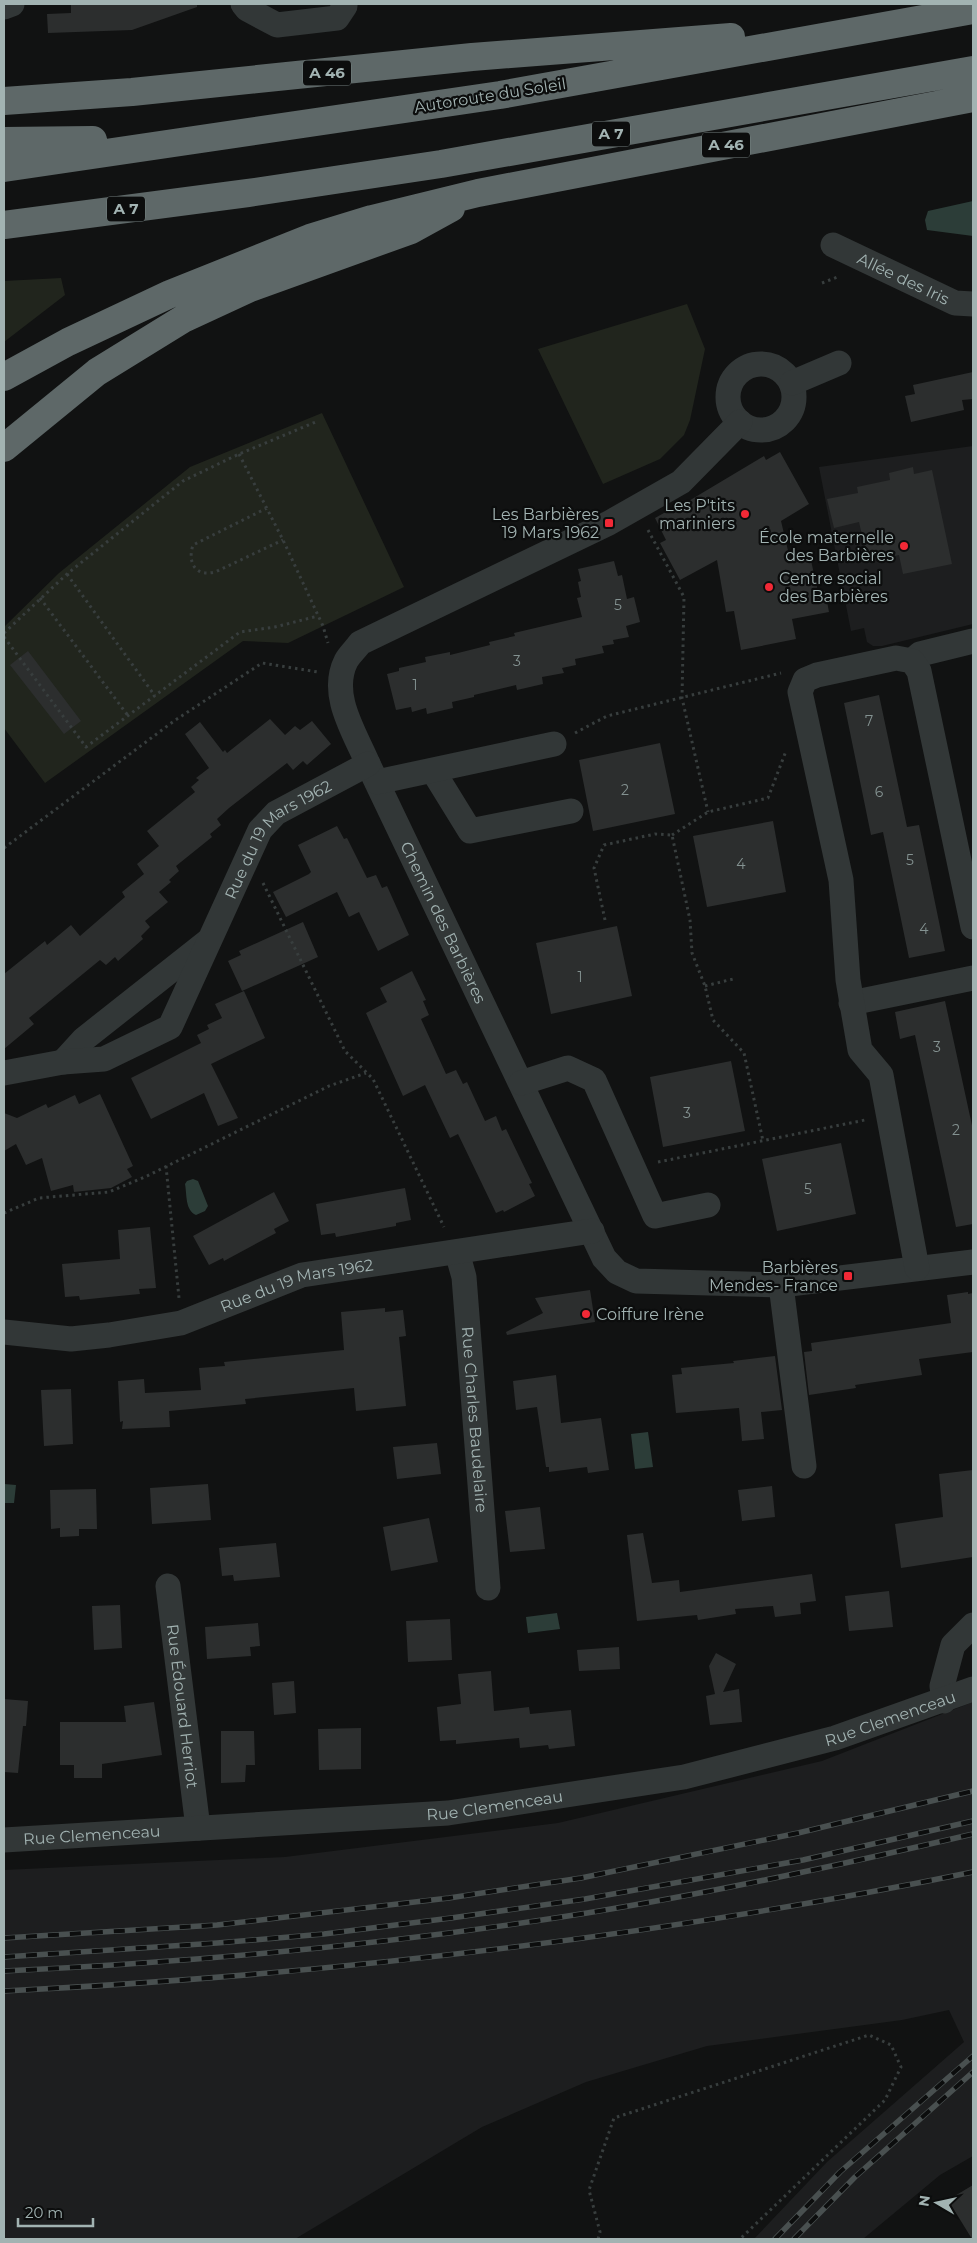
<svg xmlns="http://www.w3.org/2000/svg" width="977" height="2243" font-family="Montserrat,sans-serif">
  <rect width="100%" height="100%" fill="#111212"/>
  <path fill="#1d1e1f" d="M973 446V624L882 646H873L867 642 864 628 851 631 819 467Z
    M973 1702V2156L940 2175 863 2239H754L827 2162 964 2042 949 2010 902 2020 707 2046 586 2082 482 2127 295 2239H4V1870L285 1857 558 1823 822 1761Z"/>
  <path fill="#21251d" d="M61 278 65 295 4 342V281Z
    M687 304 705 349 690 420 684 435 660 459 603 484 538 349Z
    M322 413 404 587 288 643 243 641 45 783 4 728V627L59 573 190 467Z"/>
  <path fill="#2c3d38" d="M973 201V236L927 230 925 220 928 211Z
    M193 1179 198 1181 208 1206 205 1211 196 1215C185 1210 187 1195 185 1184L187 1181Z
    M648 1432 653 1467 635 1469 631 1434Z
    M4 1484 16 1485 14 1503H4Z
    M557 1613 560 1629 528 1633 526 1617Z"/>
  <path fill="#2c2e2e" d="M71 4H197V7L132 30 48 33 47 14 71 13Z
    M973 372V399L962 400 964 410 911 422 905 396 915 394 913 385Z
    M780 452 809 504 781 521 790 559 810 556 818 592 825 591 829 612 792 619 796 639 741 650 734 611 726 612 717 560 680 580 660 543 666 540 655 518 680 504 682 505 764 456 766 460Z
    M913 467 914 474 932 470 952 564 903 574 899 555 868 562 859 522 834 528 827 499 858 493 857 487 890 480 889 473Z
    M614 561 618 576 622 575 627 599 634 597 640 622 626 626 629 637 613 640 614 644 602 646 604 653 575 659 576 665 562 668 564 673 542 677 543 684 517 690 516 685 474 695V697L452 702 453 708 427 714 426 708 412 712 411 707 396 710 387 674 399 671V668L426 662 425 657 450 652V655L490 645 489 642 515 636 514 633 582 617 577 598 581 597 578 582 581 581 578 569Z
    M28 651 81 721 64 734 10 665Z
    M879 695 907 827 919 825 945 951 909 958 883 832 871 835 844 703Z
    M270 719 285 735 295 726 300 730 312 721 331 744 307 765 303 761 293 770 287 763 229 808 217 819 221 825 210 834 212 837 176 866 179 871 169 880 171 882 159 892 168 902 145 921 150 927 141 936 143 939 118 961 115 957 106 965 100 960 29 1018 34 1024 4 1049V974L45 941 47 945 71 925 80 936 125 897 122 892 144 874 137 864 159 846 147 831 195 792 191 787 199 780 196 778 209 768 185 734 200 722 223 752 225 750 227 753Z
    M660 743 675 814 593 831 579 760Z
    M773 821 786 892 707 907 693 836Z
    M337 826 344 839 347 838 367 878 376 875 382 888 387 886 409 935 378 951 359 912 349 917 337 892 286 917 273 892 309 874 311 872 298 845Z
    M303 922 318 957 242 991 228 961 241 955 239 951Z
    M617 926 632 996 551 1014 536 943Z
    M412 971 426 1000 423 1001 429 1015 421 1019 446 1074 456 1070 463 1084 467 1082 485 1121 496 1116 502 1131 506 1129 532 1183 529 1184 535 1196 504 1212 503 1210 496 1213 458 1134 450 1138 425 1085 403 1096 366 1013 387 1002 380 988Z
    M244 991 265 1038 211 1064 238 1118 218 1126 204 1093 151 1119 131 1078 201 1043 197 1035 209 1029 207 1025 222 1018 215 1004Z
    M945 1001 973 1130V1224L956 1227 915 1035 900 1039 895 1012Z
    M731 1061 745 1131 663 1147 650 1077Z
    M100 1094 133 1166 127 1169 132 1177 111 1188 74 1192 73 1185 51 1191 42 1158 26 1165 16 1144 4 1151V1113L17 1118 46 1104 48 1108 75 1095 79 1104Z
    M841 1143 856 1214 777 1231 762 1159Z
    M405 1188 411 1220 396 1223V1226L336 1237 335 1233 321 1235 316 1204Z
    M274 1192 289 1221 274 1229 276 1233 224 1261 223 1258 209 1265 193 1236Z
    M150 1227 156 1288 139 1289 140 1294 109 1297 80 1300 79 1296 65 1297 62 1264 120 1259 118 1230Z
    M590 1290 595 1322 507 1335 506 1332 543 1313 535 1298Z
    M968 1292V1294L973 1293V1352L919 1359 922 1375 855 1385 856 1388 809 1395 804 1352 812 1351 811 1343 951 1323 947 1295Z
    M385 1308V1312L403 1310 406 1336 399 1337 406 1406 356 1411 354 1388 245 1399 246 1404 169 1411 170 1427 122 1429 123 1421 120 1422 118 1381 144 1379 145 1393 201 1390 199 1368 225 1366 224 1362 344 1350 341 1312Z
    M775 1356 782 1410 761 1412 764 1439 742 1441 739 1408 676 1413 672 1375 682 1374 681 1368 734 1363 733 1361Z
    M556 1375 561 1423 601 1418 609 1470 588 1473 587 1467 549 1472V1467H546L537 1407 516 1410 513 1381Z
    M71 1389 73 1444 44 1446 41 1390Z
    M437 1443 441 1474 397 1479 393 1447Z
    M973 1470V1557L901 1568 895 1524 943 1517 939 1474Z
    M208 1484 211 1520 152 1524 150 1488Z
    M772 1486 775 1517 742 1521 738 1490Z
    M96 1489 97 1529H79V1536L60 1537V1528L51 1529 50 1490Z
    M540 1507 545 1549 510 1552 505 1511Z
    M429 1518 438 1562 391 1571 383 1527Z
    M643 1533 652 1583 679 1580 680 1592 812 1574 816 1601 800 1603 801 1614 775 1617 773 1606 735 1609 736 1614 698 1620 697 1615 637 1621 627 1535Z
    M276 1543 280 1577 234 1581 233 1575 222 1576 219 1548Z
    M889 1591 893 1627 849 1631 845 1596Z
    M120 1605 122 1648 94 1650 92 1606Z
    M450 1619 452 1660 408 1662 406 1621Z
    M258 1623 260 1646 250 1647 251 1656 207 1659 205 1627Z
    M619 1647 620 1669 579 1671 577 1650Z
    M716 1653 736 1664 723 1692 739 1689 742 1722 710 1725 706 1696 715 1694 709 1666Z
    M491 1671 494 1711 529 1707 530 1714 571 1710 575 1746 549 1749 548 1745 520 1748 519 1738 456 1744V1740L440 1741 437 1707 461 1704 458 1674Z
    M294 1681 296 1713 274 1715 272 1683Z
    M4 1699 28 1701 26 1726H23L18 1773 4 1772Z
    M154 1702 162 1755 102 1764V1778H74V1765H60V1722H126L124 1706Z
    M361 1728V1769L319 1770 318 1729Z
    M221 1731H254L255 1765H246L245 1782 221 1783Z
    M973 2185V2239H972L948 2200Z"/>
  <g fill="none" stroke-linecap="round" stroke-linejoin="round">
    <path stroke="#383e3e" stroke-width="3" stroke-dasharray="2.5 4" stroke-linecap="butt" d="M822 283 840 276
      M239 454 283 540 323 626 328 643
      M267 508 193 545C187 563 196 577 215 572L283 540
      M648 530 684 597 682 698 708 812
      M67 574 155 696
      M40 598 129 717
      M4 633 67 574 183 481 239 454 318 421
      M4 637 86 747 240 632 275 627 318 616
      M575 733 607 716 781 673
      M672 835 708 812 768 798 786 751
      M4 848 174 721 262 663 318 672
      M263 883 345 1051 373 1079 444 1227
      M605 920 594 868 604 845 655 834 672 835 690 920 692 953 705 986 713 1020 744 1053 763 1141
      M705 986 733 979
      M658 1162 865 1120
      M166 1166 179 1298
      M4 1213 39 1198 109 1192 147 1176 329 1086 366 1073
      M598 2239 600 2232 589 2190 614 2118 869 2035 891 2045 901 2067 885 2100 740 2239"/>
    <g stroke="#323737" stroke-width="25">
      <path d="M243 4 247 9 277 25 337 18 345 6V4"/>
      <path d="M4 7 12 4"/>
      <path id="s1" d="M833 245 955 303 973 304"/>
      <circle cx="761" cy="397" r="33"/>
      <path d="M792 383 839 363"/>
      <path id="s2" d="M740 422 681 482 609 523 360 643C356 649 349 655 346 661 329 695 355 733 368 764L604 1258 617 1272 636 1281 781 1285 973 1262"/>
      <path d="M912 661 920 654 973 641"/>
      <path d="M433 771 470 831 571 811"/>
      <path d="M377 782 554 744"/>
      <path d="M851 1003 973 978"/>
      <path d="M63 1062 84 1039 208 941"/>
      <path id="s3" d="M4 1073 63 1062 104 1059 170 1027 260 830 276 813 368 764"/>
      <path d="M521 1083 568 1068 594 1080 655 1216 708 1205"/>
      <path id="s4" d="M457 1252 464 1277 488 1588"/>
      <path d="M917 1268 881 1075 860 1050 848 980 841 880 800 692 805 680 817 675 896 658 912 661 919 671 973 927"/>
      <path d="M781 1285 804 1466"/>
      <path id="s5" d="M4 1332 71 1339 109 1335 181 1323 302 1275 592 1231"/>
      <path id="s6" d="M168 1586 198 1828"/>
      <path d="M944 1701 942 1686 953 1645 973 1625"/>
      <path id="s7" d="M4 1840 448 1813 684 1777 835 1738 973 1689"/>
    </g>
    <path stroke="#5e6868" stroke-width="28" d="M4 101 132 92 472 57 731 37
      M4 141 93 140
      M4 168 500 95 973 10
      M4 225 248 193 441 164 973 70
      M4 377 68 342 170 294 310 238 372 219 478 193 973 98
      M4 448 97 372 183 319 250 288 411 230 451 208"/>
    <defs>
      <path id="rail" d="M4 1938 217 1925 449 1898 581 1878 798 1833 973 1791
        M4 1957 217 1943 324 1934 451 1918 585 1899 803 1860 973 1821
        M4 1971C199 1962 394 1944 587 1913 717 1892 845 1864 973 1834
        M4 1991C329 1975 655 1937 973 1872
        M775 2239 840 2172 973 2056
        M794 2239 855 2177 973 2072"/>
    </defs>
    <use href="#rail" stroke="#495050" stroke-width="5.5"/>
    <use href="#rail" stroke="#0c0d0d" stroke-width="4" stroke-dasharray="11" stroke-linecap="butt"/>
  </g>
  <g fill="#f22936" stroke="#0c0d0d" stroke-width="2">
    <circle cx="745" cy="514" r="5"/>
    <rect x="604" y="518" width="10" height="10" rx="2.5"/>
    <circle cx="904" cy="546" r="5"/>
    <circle cx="769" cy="587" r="5"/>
    <rect x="843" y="1271" width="10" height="10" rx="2.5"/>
    <circle cx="586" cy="1314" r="5"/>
  </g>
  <g text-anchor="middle" stroke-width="4.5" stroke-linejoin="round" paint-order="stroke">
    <g font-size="14" fill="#849291">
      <text x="618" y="610">5</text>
      <text x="517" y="666">3</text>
      <text x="415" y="690">1</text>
      <text x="869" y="726">7</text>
      <text x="625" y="795">2</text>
      <text x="879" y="797">6</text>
      <text x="910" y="865">5</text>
      <text x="741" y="869">4</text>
      <text x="924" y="934">4</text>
      <text x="580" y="982">1</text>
      <text x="937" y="1052">3</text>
      <text x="687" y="1118">3</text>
      <text x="956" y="1135">2</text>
      <text x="808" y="1194">5</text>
    </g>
    <g fill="#0c0d0d" stroke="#758180" stroke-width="1">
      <rect x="303" y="60.5" width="48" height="25" rx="4"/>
      <rect x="592" y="121.5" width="38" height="25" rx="4"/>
      <rect x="702" y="132.5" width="48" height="25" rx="4"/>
      <rect x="107" y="196.5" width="38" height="25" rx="4"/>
    </g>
    <g font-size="15" font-weight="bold" fill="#a2b3b2">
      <text x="327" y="78">A 46</text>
      <text x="611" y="139">A 7</text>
      <text x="726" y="150">A 46</text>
      <text x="126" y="214">A 7</text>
    </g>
    <g font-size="16" fill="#a2b3b2" stroke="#0c0d0d">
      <text transform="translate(490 95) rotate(-9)" y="6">Autoroute du Soleil</text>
      <text dy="6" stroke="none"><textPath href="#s1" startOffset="78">Allée des Iris</textPath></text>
      <text dy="6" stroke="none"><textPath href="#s3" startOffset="396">Rue du 19 Mars 1962</textPath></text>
      <text dy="6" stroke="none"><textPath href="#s2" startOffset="751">Chemin des Barbières</textPath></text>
      <text dy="6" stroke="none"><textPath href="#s5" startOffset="301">Rue du 19 Mars 1962</textPath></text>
      <text dy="6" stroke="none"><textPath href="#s4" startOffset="169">Rue Charles Baudelaire</textPath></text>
      <text dy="6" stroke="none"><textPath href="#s6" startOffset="121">Rue Édouard Herriot</textPath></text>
      <text dy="6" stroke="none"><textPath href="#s7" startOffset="898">Rue Clemenceau</textPath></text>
      <text dy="6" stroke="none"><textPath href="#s7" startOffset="492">Rue Clemenceau</textPath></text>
      <text dy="6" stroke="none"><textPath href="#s7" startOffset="88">Rue Clemenceau</textPath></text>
    </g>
    <g font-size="16" fill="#a2b3b2" stroke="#0c0d0d" text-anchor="end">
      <text x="735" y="511">Les P'tits<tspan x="735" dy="18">mariniers</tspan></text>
      <text x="599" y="520">Les Barbières<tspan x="599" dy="18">19 Mars 1962</tspan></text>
      <text x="894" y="543">École maternelle<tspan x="894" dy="18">des Barbières</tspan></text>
      <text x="779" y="584" text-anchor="start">Centre social<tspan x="779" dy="18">des Barbières</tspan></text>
      <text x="838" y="1273">Barbières<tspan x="838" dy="18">Mendes- France</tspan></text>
      <text x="596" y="1320" text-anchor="start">Coiffure Irène</text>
    </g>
  </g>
  <rect width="977" height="2243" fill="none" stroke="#a2b3b2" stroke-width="10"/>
  <g transform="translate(937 2203) rotate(279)" stroke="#0c0d0d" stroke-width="4" paint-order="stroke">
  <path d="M0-4L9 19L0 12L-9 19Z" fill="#a2b3b2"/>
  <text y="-8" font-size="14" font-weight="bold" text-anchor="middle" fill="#a2b3b2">N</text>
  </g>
  <path d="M18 2218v8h75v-8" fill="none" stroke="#a2b3b2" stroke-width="2.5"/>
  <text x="25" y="2218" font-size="15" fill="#a2b3b2" stroke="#0c0d0d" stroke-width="4" paint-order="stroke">20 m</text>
</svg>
